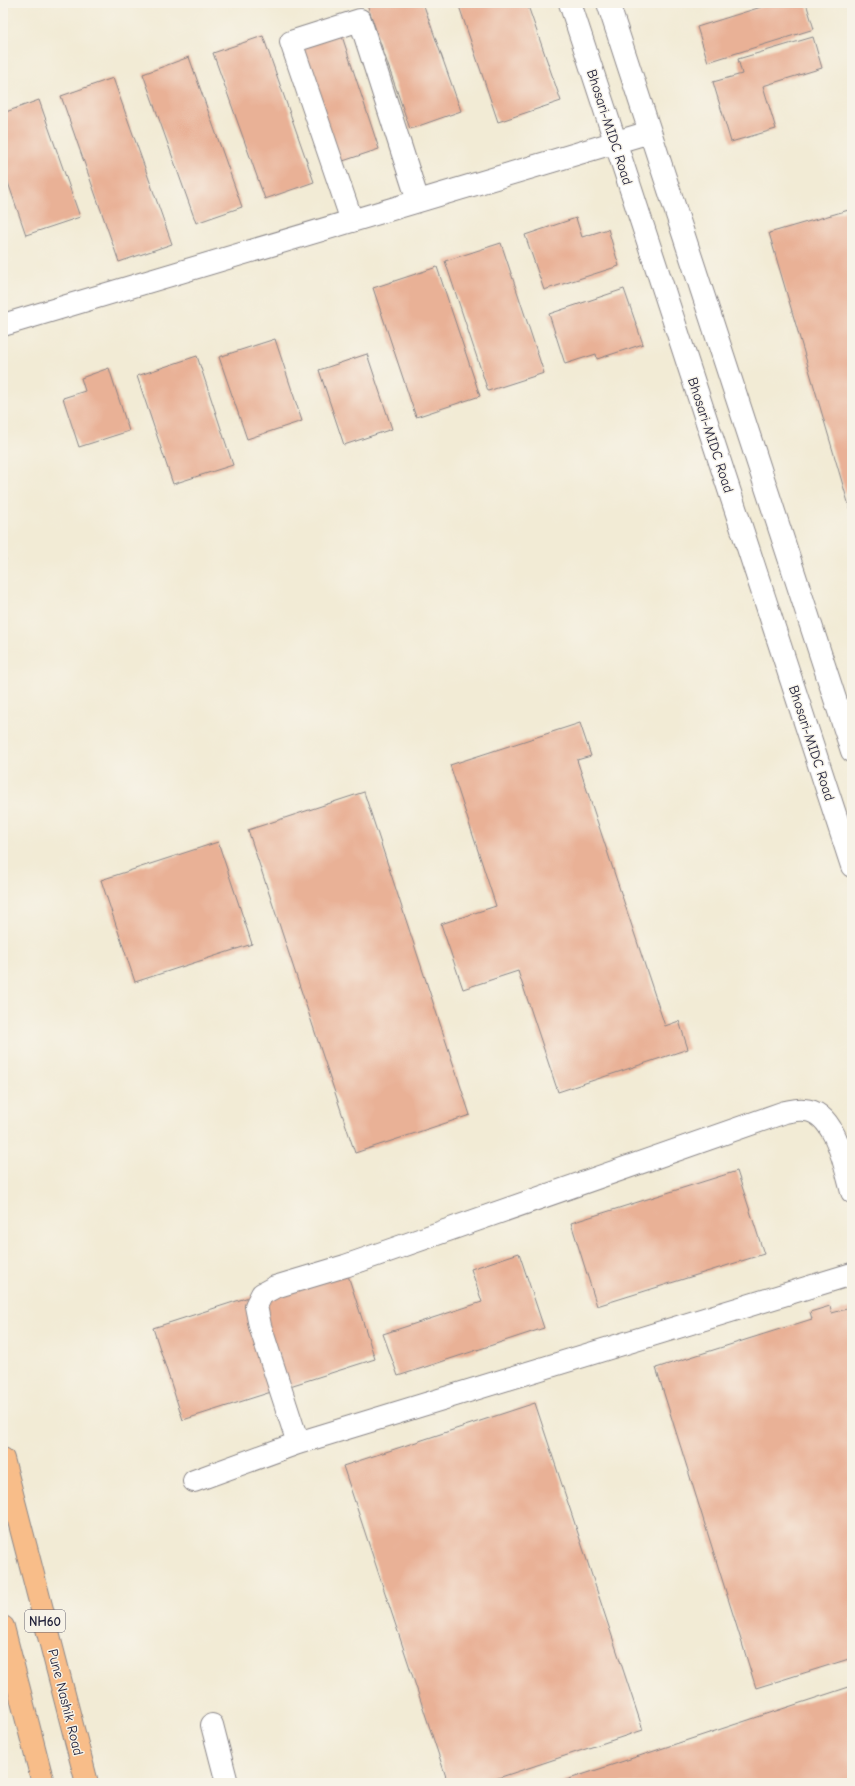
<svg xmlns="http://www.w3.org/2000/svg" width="855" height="1786" font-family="'Comic Neue',sans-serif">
  <rect width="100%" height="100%" fill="#f7f3e8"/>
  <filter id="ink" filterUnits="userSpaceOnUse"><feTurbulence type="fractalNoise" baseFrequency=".025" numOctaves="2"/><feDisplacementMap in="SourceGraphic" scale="8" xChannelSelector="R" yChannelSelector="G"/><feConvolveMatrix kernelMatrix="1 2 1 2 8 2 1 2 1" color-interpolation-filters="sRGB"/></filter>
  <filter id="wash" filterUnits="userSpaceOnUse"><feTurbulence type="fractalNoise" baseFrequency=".012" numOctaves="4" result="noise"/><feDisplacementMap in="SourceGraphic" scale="16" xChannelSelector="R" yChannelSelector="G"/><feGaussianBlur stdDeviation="0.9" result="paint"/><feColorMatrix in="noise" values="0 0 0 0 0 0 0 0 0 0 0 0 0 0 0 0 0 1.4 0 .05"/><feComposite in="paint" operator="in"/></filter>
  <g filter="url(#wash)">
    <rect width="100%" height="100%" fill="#f2ebd5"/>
    <g id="blocks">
      <path fill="#e9b196" d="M370 3H423L461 111 410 129 367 4Z
        M458 3H527L561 101 498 122Z
        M774 3H806L814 29 708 62 697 27Z
        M340 30 379 149 334 164 295 45Z
        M263 36 314 182 265 199 213 53Z
        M813 37 822 68 763 86 776 129 731 142 713 82 742 74 738 59Z
        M189 57 242 207 196 223 143 74Z
        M113 78 172 244 119 262 61 96Z
        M39 100 80 217 26 235 3 168V113Z
        M852 209V516L769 233Z
        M576 218 582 237 608 229 619 266 544 290 525 235Z
        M501 243 544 373 488 391 445 261Z
        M437 267 480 396 416 417 373 288Z
        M624 289 643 344 597 359 596 354 565 364 549 314Z
        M275 339 302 421 247 439 219 357Z
        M367 354 392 429 344 445 319 370Z
        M197 356 233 465 173 484 137 376Z
        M109 368 129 431 79 447 63 398 85 391 81 378Z
        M3 552 6 560 3 561Z
        M580 723 591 756 577 760 665 1026 679 1021 688 1049 558 1092 518 971 463 989 441 924 496 906 450 765Z
        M364 792 470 1115 355 1153 248 830Z
        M218 842 252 944 135 982 101 880Z
        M737 1171 764 1254 597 1306 571 1223Z
        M519 1253 544 1328 398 1376 383 1334 482 1302 471 1269Z
        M345 1266 375 1359 183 1420 153 1328Z
        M830 1306 832 1313 850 1308 852 1315V1658L756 1688 656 1368 812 1319 810 1312Z
        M535 1403 643 1730 483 1783H448L343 1466Z
        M852 1686V1783H557Z"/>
    </g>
  </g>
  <g filter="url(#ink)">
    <use href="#blocks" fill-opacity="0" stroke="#8a8688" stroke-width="1"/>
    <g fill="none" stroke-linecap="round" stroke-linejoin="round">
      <defs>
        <path id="minor" d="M570 3 852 866
          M608 3 852 751
          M352 221 291 42 360 20 418 201
          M3 325 650 132
          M298 1443 260 1326 256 1306 262 1294 275 1287 345 1266 785 1112C791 1111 798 1109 804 1110 836 1111 845 1168 852 1192
          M194 1481 298 1443 852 1274
          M212 1725 227 1783"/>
        <path id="highway" d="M3 1459 87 1783
          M3 1627 43 1783"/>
      </defs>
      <use href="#minor" stroke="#8a8688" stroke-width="24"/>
      <use href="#highway" stroke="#8a8688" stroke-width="24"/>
      <use href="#minor" stroke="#fff" stroke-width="22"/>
      <use href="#highway" stroke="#f8bd89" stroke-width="22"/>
    </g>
  </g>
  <g text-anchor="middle" stroke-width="3" stroke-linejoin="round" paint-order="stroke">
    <rect fill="#f7f3e8" stroke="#62616f" stroke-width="1" x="25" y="1610" width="40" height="22" rx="3"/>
    <g font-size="13" font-weight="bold" fill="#22223b">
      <text x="45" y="1626">NH60</text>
    </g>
    <g font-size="14" fill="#22223b" stroke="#f7f3e8">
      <text transform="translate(610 127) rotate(72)" y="5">Bhosari-MIDC Road</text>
      <text transform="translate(711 435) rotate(72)" y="5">Bhosari-MIDC Road</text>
      <text transform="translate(812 743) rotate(72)" y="5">Bhosari-MIDC Road</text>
      <text transform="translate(66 1702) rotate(76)" y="5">Pune Nashik Road</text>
    </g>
  </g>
  <rect width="855" height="1786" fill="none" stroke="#f7f3e8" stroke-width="16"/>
</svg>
